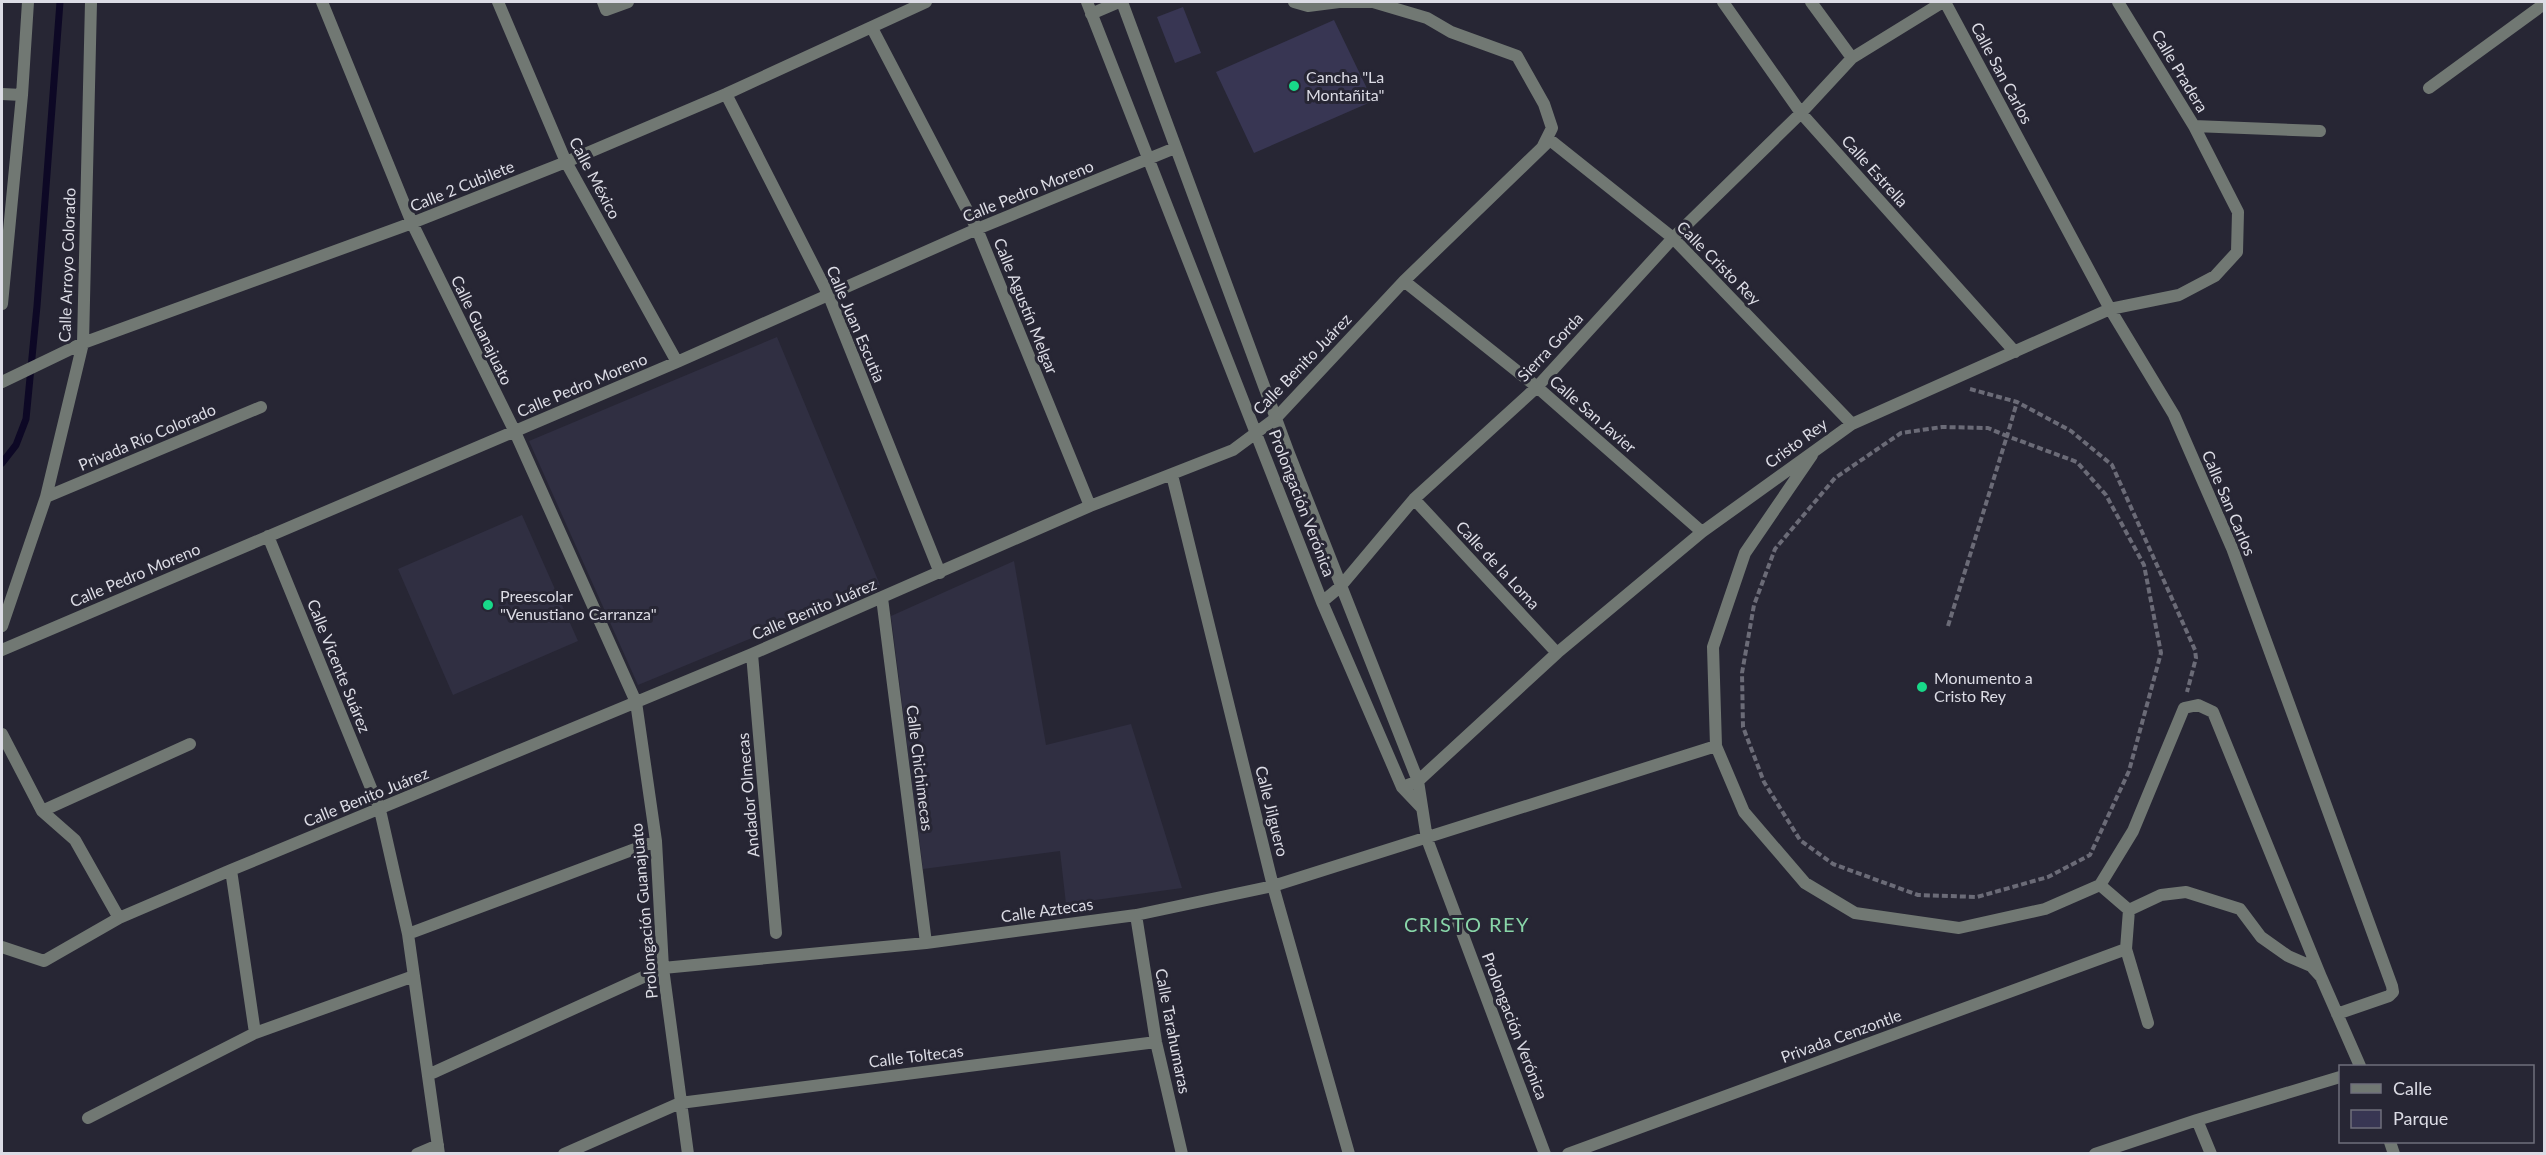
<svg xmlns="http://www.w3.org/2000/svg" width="2546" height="1155" font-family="Lato,sans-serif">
  <rect width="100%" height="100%" fill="#272634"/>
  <path fill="#302f42" d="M777 337 880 585 638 685 529 441Z
    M522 515 578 641 453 695 398 569Z
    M1014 561 1046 745 1131 724 1182 888 1066 904 1060 851 923 869 891 616Z"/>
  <path fill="#383653" d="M1183 7 1201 53 1175 63 1157 17Z
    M1334 20 1373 101 1254 153 1216 72Z"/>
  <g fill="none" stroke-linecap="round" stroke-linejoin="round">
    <path stroke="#0d0825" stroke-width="7" d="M2 463 16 445 26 419 37 306 60 2"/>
    <path stroke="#6b6b77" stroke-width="4" stroke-dasharray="6 3" stroke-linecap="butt" d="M1970 389 2017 402 2071 431 2112 465 2195 650 2196 658 2187 692
      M1948 626 2007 436 1988 428 1942 427 1901 433 1835 478 1775 549 1754 605 1742 673 1743 727 1764 782 1800 840 1833 864 1918 895 1977 897 2048 877 2090 855 2129 771 2161 653 2144 565 2106 495 2077 462 2007 436 2017 402"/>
    <path stroke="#717873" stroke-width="12" d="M322 2 412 223 515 432 636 702 656 841 663 968 688 1154
      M498 2 566 162 677 362
      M603 2 606 10 628 2
      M1087 2 1322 602 1402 787 1421 807
      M1122 2 1288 451 1418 781 1427 839 1545 1154
      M1294 2 1308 6 1339 2H1373L1427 18 1451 32 1517 56 1544 104 1552 128 1543 146
      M1723 2 1801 113 2015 352
      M1811 2 1852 58
      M1945 2 2110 309 2174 415 2232 548 2392 986 2393 992 2389 996 2337 1014
      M1091 14 1119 2
      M872 28 977 229 1090 506
      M2429 88 2544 4
      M2 94 22 95
      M726 94 829 296 940 573
      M2194 126 2320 131
      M1404 281 1537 387 1702 532
      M2 304 22 95 28 2
      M2 382 83 343 412 223 566 162 726 94 926 2
      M1812 455 1745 553 1713 647 1716 746 1744 812 1805 883 1855 913 1959 928 2045 909 2100 885
      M1172 475 1273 886 1349 1154
      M46 497 261 407
      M1414 499 1557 653
      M268 536 380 810 408 934 439 1154
      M882 598 926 943
      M1322 602 1340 587 1414 499 1537 387 1673 238 1801 113 1852 58 1943 2
      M2 626 46 497 83 343 91 2
      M2 650 677 362 977 229 1175 148
      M752 654 776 933
      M2 734 42 811 75 840 119 918
      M1402 787 1418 781 1557 653 1702 532 1852 424 2110 309 2179 295 2215 276 2237 252 2238 212 2194 126 2118 2
      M42 811 190 744
      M231 870 255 1033
      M2129 910 2100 885 2133 831 2184 708 2198 705 2213 712 2321 977
      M1136 915 1156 1042 1182 1154
      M408 934 656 841
      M2 947 44 961 119 918 231 870 752 654 1090 506 1233 450 1276 418 1404 281 1550 140 1673 238 1852 424
      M2148 1023 2126 949 2129 910 2161 895 2186 892 2240 909 2261 937 2288 956 2311 966 2321 977 2360 1066
      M428 1075 663 968 926 943 1136 915 1273 886 1716 746
      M88 1118 255 1033 414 976
      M2197 1120 2211 1154
      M2390 1142 2394 1154
      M417 1154 438 1145
      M564 1154 680 1103 1156 1042
      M1568 1154 2126 949
      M2095 1154 2197 1120 2340 1077"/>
  </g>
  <g fill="#18d989" stroke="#272634" stroke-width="2">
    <circle cx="1294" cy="86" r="6"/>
    <circle cx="488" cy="605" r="6"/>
    <circle cx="1922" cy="687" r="6"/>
  </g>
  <g text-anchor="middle" stroke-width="6" stroke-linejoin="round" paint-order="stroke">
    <g font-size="16" fill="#dcdce5" stroke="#272634">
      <text transform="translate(2180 71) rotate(59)" y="6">Calle Pradera</text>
      <text transform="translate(2002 73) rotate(62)" y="6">Calle San Carlos</text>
      <text transform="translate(1875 171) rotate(48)" y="6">Calle Estrella</text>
      <text transform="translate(595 178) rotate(62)" y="6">Calle México</text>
      <text transform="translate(462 186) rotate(-22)" y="6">Calle 2 Cubilete</text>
      <text transform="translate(1028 191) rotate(-22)" y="6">Calle Pedro Moreno</text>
      <text transform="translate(1719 263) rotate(45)" y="6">Calle Cristo Rey</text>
      <text transform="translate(67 265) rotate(-88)" y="6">Calle Arroyo Colorado</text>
      <text transform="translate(1026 306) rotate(68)" y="6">Calle Agustín Melgar</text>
      <text transform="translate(856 324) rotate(67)" y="6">Calle Juan Escutia</text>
      <text transform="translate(482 330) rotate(64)" y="6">Calle Guanajuato</text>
      <text transform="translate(1550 347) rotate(-47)" y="6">Sierra Gorda</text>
      <text transform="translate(1302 364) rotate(-46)" y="6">Calle Benito Juárez</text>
      <text transform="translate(582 385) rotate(-23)" y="6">Calle Pedro Moreno</text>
      <text transform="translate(1593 414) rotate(41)" y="6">Calle San Javier</text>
      <text transform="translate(147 437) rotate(-23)" y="6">Privada Río Colorado</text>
      <text transform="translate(1796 443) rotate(-36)" y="6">Cristo Rey</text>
      <text transform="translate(1302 503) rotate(69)" y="6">Prolongación Verónica</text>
      <text transform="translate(2229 503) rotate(67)" y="6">Calle San Carlos</text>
      <text transform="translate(1498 565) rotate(47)" y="6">Calle de la Loma</text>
      <text transform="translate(135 575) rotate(-23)" y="6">Calle Pedro Moreno</text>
      <text transform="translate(814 609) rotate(-23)" y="6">Calle Benito Juárez</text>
      <text transform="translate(339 666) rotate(68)" y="6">Calle Vicente Suárez</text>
      <text transform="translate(920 768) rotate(83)" y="6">Calle Chichimecas</text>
      <text transform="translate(748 795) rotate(-95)" y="6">Andador Olmecas</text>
      <text transform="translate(366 797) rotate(-22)" y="6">Calle Benito Juárez</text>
      <text transform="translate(1272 811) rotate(76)" y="6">Calle Jilguero</text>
      <text transform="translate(1047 910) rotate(-8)" y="6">Calle Aztecas</text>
      <text transform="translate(644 911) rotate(-95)" y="6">Prolongación Guanajuato</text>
      <text transform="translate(1515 1026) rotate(69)" y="6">Prolongación Verónica</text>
      <text transform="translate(1173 1031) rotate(79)" y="6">Calle Tarahumaras</text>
      <text transform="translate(1841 1036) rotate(-20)" y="6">Privada Cenzontle</text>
      <text transform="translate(916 1056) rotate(-7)" y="6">Calle Toltecas</text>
    </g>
    <g font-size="16" fill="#dcdce5" stroke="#272634" text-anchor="start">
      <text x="1306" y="83">Cancha "La<tspan x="1306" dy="18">Montañita"</tspan></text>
      <text x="500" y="602">Preescolar<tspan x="500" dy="18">"Venustiano Carranza"</tspan></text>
      <text x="1934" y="684">Monumento a<tspan x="1934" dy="18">Cristo Rey</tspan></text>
    </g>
    <g font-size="20" letter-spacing="1.5" fill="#88d5a8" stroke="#272634">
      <text x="1467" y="932">CRISTO REY</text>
    </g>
  </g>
  <rect width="2546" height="1155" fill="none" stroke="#dcdce5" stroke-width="6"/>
  <rect x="2339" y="1065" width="195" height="78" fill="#272634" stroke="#6f6f7b" stroke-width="1.5"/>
  <rect x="2351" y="1084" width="30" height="9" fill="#717873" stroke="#6f6f7b" stroke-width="1.5"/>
  <text x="2393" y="1095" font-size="18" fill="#dcdce5">Calle</text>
  <rect x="2351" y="1110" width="30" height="18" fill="#383653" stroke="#6f6f7b" stroke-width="1.5"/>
  <text x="2393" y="1125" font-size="18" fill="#dcdce5">Parque</text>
</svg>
